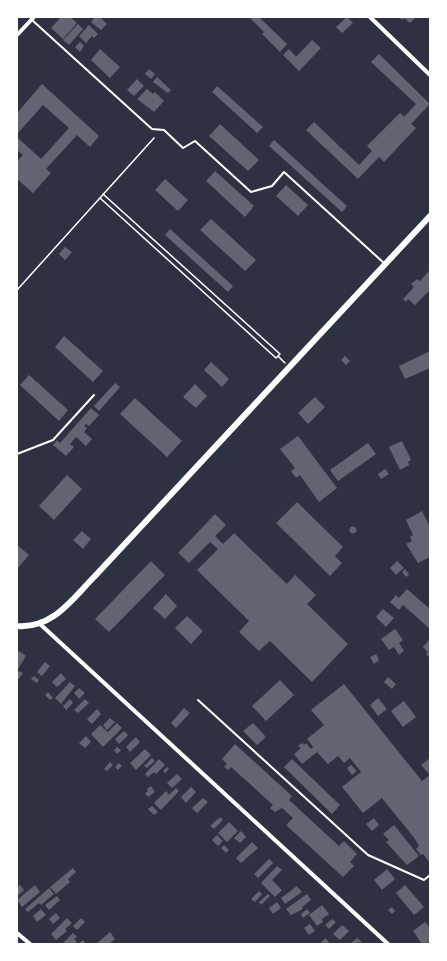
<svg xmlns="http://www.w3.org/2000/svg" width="447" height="961" font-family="'IBM Plex Sans',sans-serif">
  <rect width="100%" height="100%" fill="#2d3142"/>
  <path fill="#626471" d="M61 17H70L77 23 63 39 51 28Z
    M95 17H100L107 24 101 30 91 22Z
    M249 17H259L287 44 280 52 262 34 264 32Z
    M347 17 353 23 342 33 336 27Z
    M399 17H416L410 23 404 18 402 20Z
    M78 24 83 29 69 45 63 40Z
    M89 25 98 34 94 38 92 36 86 43 79 36Z
    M312 40 321 48 299 71 283 55 289 49 296 57Z
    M80 42 84 46 80 52 75 47Z
    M100 49 120 67 110 78 91 60Z
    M379 54 430 104 411 124 416 128 384 162 379 157 358 179 306 130 314 122 359 165 372 151 367 146 400 113 404 117 416 104 371 62Z
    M149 69 155 74 151 79 145 74Z
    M157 77 171 90 168 93 153 82Z
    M137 79 144 86 134 96 127 90Z
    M42 84 99 136 90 147 77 135 46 169 51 173 33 193 17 179V161L23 155 17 150V137L41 159 69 128 43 105 17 134V113Z
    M217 86 263 127 257 133 212 92Z
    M147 89 153 94 155 92 164 101 154 112 137 99Z
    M220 124 259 160 248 171 209 136Z
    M274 140 347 206 342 212 269 146Z
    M215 171 254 206 245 217 206 181Z
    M165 179 188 200 178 211 155 190Z
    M286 185 308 205 298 216 276 196Z
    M211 219 256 260 245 271 200 230Z
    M170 229 233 286 228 292 165 235Z
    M65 247 72 252 65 260 59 254Z
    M430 270V290L415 305 408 299 406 302 403 299 414 287 411 284 417 279 420 281Z
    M64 336 103 371 93 382 55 347Z
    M430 351V368L405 379 399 366Z
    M345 356 350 361 346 365 341 360Z
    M211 362 229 379 222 387 204 370Z
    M29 375 68 410 59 421 20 385Z
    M115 383 120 387 99 411 94 406Z
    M195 384 207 396 196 408 183 397Z
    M315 397 325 407 308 424 298 413Z
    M135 398 182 441 167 457 120 414Z
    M91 408 99 415 89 426 86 424 84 426 87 428 84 432 92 439 86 446 76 437 70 444 74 447 66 456 53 445 57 440 60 443Z
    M298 436 337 488 319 502 300 475 296 478 291 471 295 468 280 449Z
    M402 441 411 460 408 462 409 465 400 470 389 447Z
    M368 443 376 454 338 481 330 470Z
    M385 469 389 474 381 479 378 474Z
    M67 475 82 489 54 520 39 506Z
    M297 502 343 547 335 556 342 563 330 576 276 523Z
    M422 511 430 527V557L418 563 406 544 412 541 410 537 413 535 406 520Z
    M215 514 226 525 215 536 223 544 234 533 287 584 295 575 316 595 307 604 348 644 312 682 270 641 259 651 239 632 249 621 197 570 218 549 210 542 189 563 178 553Z
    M349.5 530a3.5 3.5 0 1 1 7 0a3.5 3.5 0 1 1-7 0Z
    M82 531 91 539 83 549 73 540Z
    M17 545 29 555 17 569Z
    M151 561 165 575 109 632 95 619Z
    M397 561 404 568 396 575 390 568Z
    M405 569 409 574 406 577 402 572Z
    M407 589 430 609V629L403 605 399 610 390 602 396 595 399 598Z
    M166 594 177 606 165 619 153 608Z
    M383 609 394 618 386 627 376 617Z
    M187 616 203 631 191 644 175 628Z
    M395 629 403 640 399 643 404 651 399 655 394 647 389 650 381 639Z
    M430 639V658L426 654 428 652 423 647Z
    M19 651 26 656 18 669 17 654Z
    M376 654 379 660 374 664 370 657Z
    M45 662 50 666 42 676 37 672Z
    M19 671 23 673 18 680 17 674Z
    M61 673 66 679 57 687 52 682Z
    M34 676 39 680 37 683 31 679Z
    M388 677 396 684 392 689 384 682Z
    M280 680 294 695 266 721 252 706Z
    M70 682 75 686 61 704 55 698Z
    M344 684 422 781 430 775 421 765 430 758V863L423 854 421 855 416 849 419 846 415 839 382 798 363 813 342 787 361 772 350 758 344 763 338 756 328 764 317 752 302 764 294 754 301 748 298 746 302 743 304 745 306 743 311 749 313 747 307 739 324 725 311 710Z
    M79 688 85 693 79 699 74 693Z
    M48 692 53 698 50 700 45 695Z
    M378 698 387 709 378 716 370 705Z
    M70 699 73 703 66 710 63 706Z
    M85 699 89 703 78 713 74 710Z
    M404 701 416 717 403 727 391 711Z
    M184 708 190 713 176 728 171 723Z
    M97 709 101 714 92 724 87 719Z
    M110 718 115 722 107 730 103 725Z
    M117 723 122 728 103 747 91 734 100 725 108 732Z
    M253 723 266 737 257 745 243 731Z
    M124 731 128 735 119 744 115 739Z
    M86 736 91 742 85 748 79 743Z
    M136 737 140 742 130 752 126 747Z
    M235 744 292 796 289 800 339 846 344 841 357 854 350 862 354 866 343 877 286 825 293 818 282 808 275 812 270 808 273 805 231 767 228 770 224 767 227 764 222 759Z
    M117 747 121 750 117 754 114 750Z
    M145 749 151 755 136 770 130 763Z
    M152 758 155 761 147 768 144 766Z
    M159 759 165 765 156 774 154 772 148 777 145 774Z
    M292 759 340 805 332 814 284 767Z
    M110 762 113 765 107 771 104 769Z
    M119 763 122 766 118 770 115 767Z
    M351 765 357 771 352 775 347 768Z
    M167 767 169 769 165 773 163 771Z
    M177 774 182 779 172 788 167 783Z
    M151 786 155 792 148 797 145 793 148 791 147 789Z
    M191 787 196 792 186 803 181 797Z
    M176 788 179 791 161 810 154 803 166 791 169 795Z
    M203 798 208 802 197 813 192 808Z
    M152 806 158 812 154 815 148 809Z
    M220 817 223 820 214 829 210 826Z
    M374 818 379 825 372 831 366 824Z
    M229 822 238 831 227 842 218 833Z
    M394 825 419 856 407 865 386 842 389 840 383 834Z
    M241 831 246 837 240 843 234 838Z
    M217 835 223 841 218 846 212 840Z
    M252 842 258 848 241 863 236 858Z
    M224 845 229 850 226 853 221 848Z
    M269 859 273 863 258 878 254 874Z
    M277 866 282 870 272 880 282 890 275 897 261 883Z
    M73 868 76 872 68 879 70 882 56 894 50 887Z
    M387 869 395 879 382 890 374 880Z
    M20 885 24 890 17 896V887Z
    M35 885 40 892 22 907 17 900Z
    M405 885 424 907 414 915 396 893Z
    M297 886 302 892 285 904 281 898Z
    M49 888 54 894 41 905 39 903 28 912 25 909Z
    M259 891 262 894 255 902 251 899Z
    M268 894 270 896 261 905 259 902Z
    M307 894 311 900 302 907 303 909 291 915 286 909Z
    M57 896 60 900 49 910 45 905Z
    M277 902 281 908 273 914 269 908Z
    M322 905 329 914 322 919 323 922 317 926 309 915Z
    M392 907 395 911 392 914 388 910Z
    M41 909 46 915 37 922 33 916Z
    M307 909 310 913 303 918 301 914Z
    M56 913 60 918 53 924 49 919Z
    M67 918 72 923 65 929 67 931 56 940 51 934Z
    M81 918 85 922 77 930 73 926Z
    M332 919 336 922 329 929 325 925Z
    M425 922 430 928V942L422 944 413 931Z
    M310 924 315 931 309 935 304 928Z
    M342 925 349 931 340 940 333 934Z
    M110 932 115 939 109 944H96Z
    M73 933 77 937 74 939 77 942 74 944H62Z
    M326 938 330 944H322L321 942Z
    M357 938 362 942 350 944Z
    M83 940 86 944H78Z"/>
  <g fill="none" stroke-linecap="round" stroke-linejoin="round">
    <path stroke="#fff" stroke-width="1.5" d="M100 198 276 358 280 354 103 194
      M17 290 154 138
      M278 356 285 363"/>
    <path stroke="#fff" stroke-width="2" d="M32 20 152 129 164 130 183 148 195 141 251 192 272 186 284 172 385 264
      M17 454 53 440 94 395
      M198 700 368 855 424 880 430 875"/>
    <path stroke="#fff" stroke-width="4" d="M370 17 430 75
      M17 35 34 17
      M40 624 388 944
      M17 933 30 944"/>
    <path stroke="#fff" stroke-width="6" d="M17 626C53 629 72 599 95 576L430 216"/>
  </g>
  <rect width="447" height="961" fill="none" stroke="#ffffff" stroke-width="36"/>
</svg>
